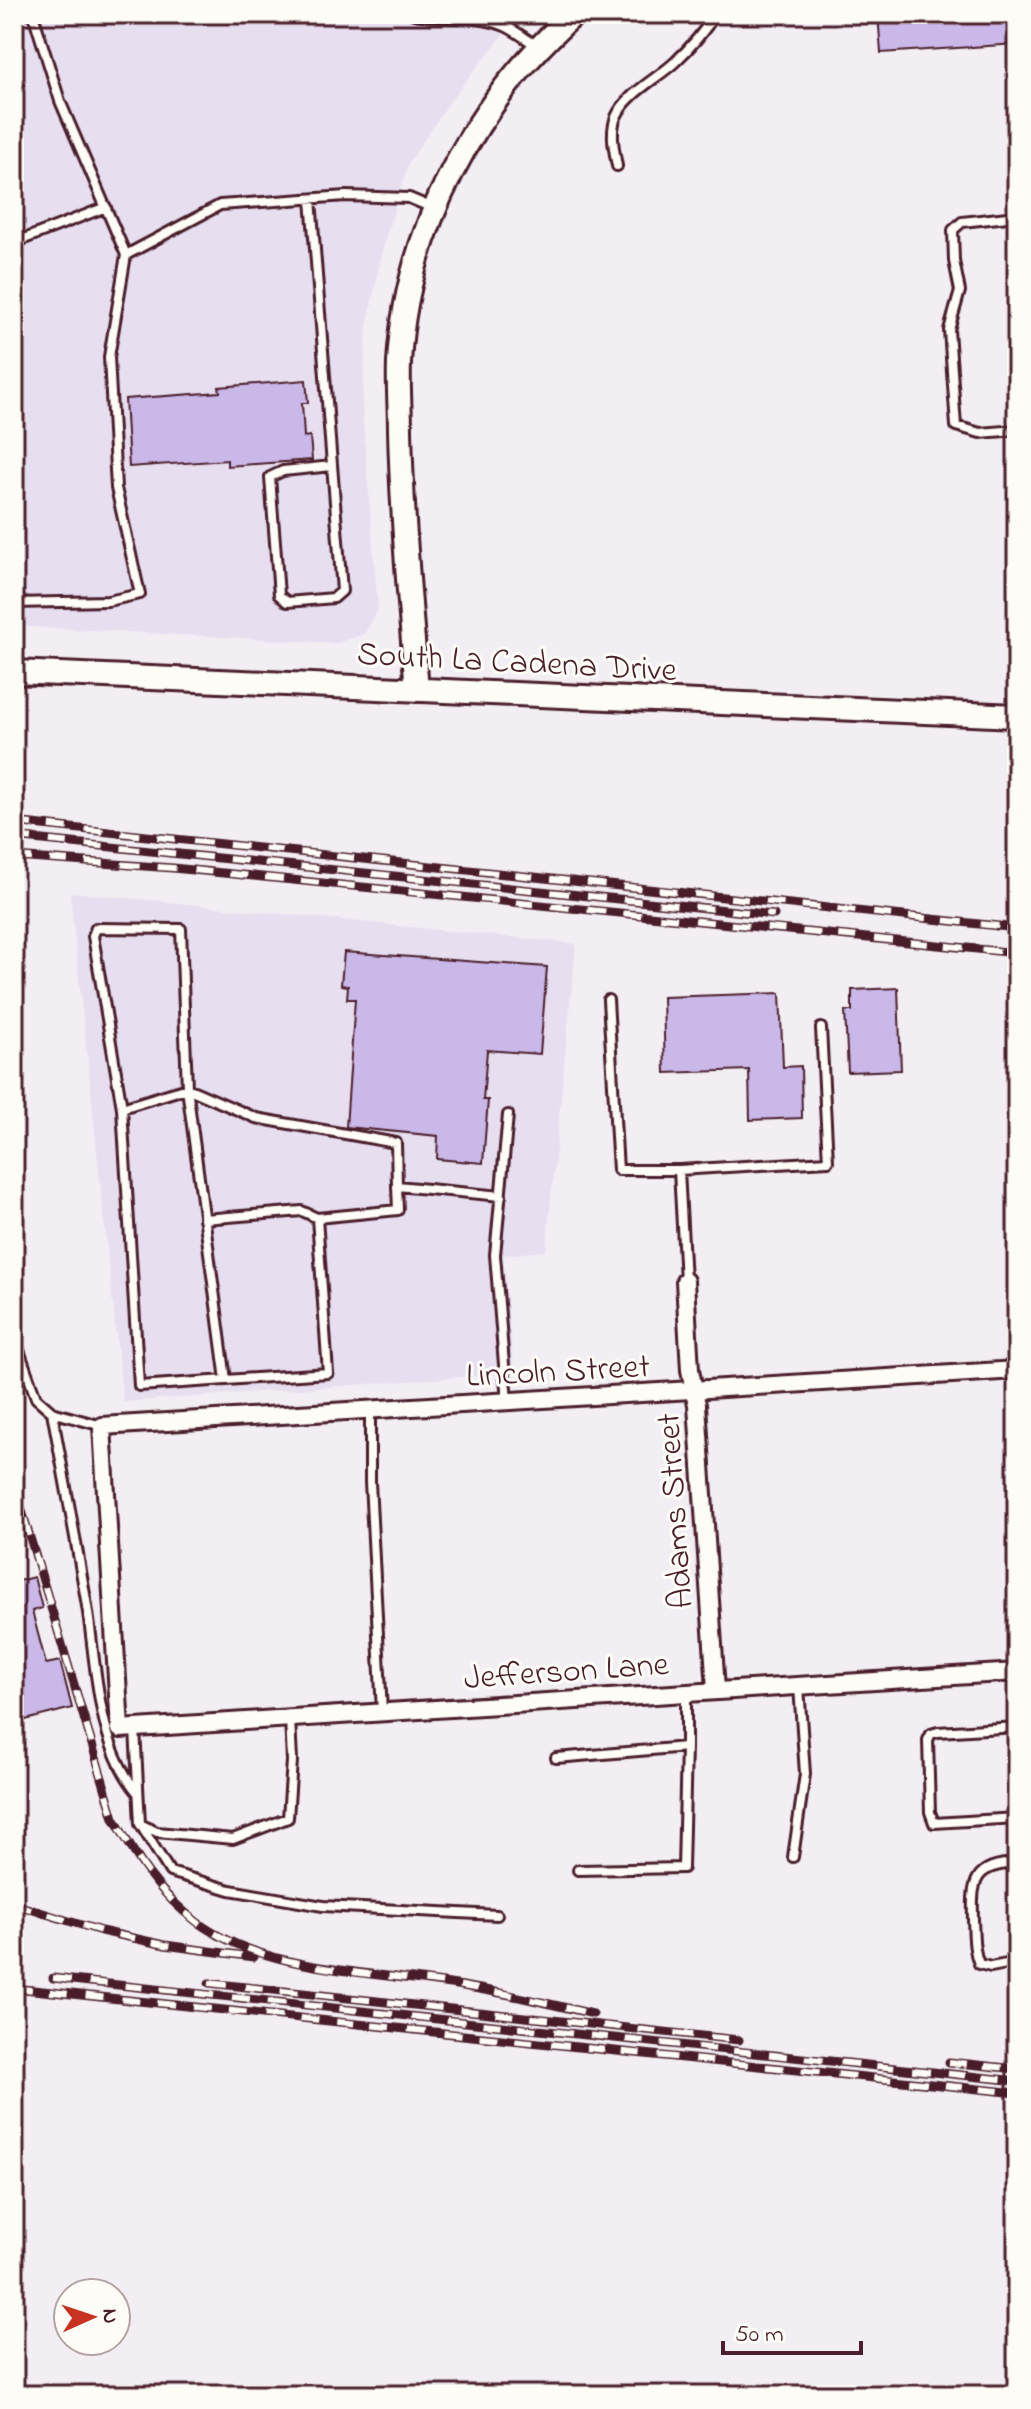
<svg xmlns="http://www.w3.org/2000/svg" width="1031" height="2409" font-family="'Indie Flower',sans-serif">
  <rect width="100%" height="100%" fill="#f3eef4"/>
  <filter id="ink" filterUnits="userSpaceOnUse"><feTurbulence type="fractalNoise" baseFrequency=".0125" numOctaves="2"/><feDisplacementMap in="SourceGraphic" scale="16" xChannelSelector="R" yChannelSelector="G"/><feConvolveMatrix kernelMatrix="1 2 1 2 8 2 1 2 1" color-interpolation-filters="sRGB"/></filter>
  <g filter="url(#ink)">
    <path fill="#e7def0" d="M14 14H520L453 97 409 162 384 242 367 327 362 407 378 610 364 634 337 643 14 626Z
      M70 892 576 944 546 1251 503 1255 514 1373 123 1402Z"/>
    <path fill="#cab8e8" stroke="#4a1f2b" stroke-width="2" d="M878 14H1017V44L881 53Z
      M306 380 308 403H302L304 437 310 436 312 460 227 466V460L129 467 125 399 220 392 219 387Z
      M344 952 547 967 540 1054 487 1050 483 1100H488L483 1163 437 1159 438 1136 346 1127 355 999H347L348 986 341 985Z
      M898 988 901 1070 848 1072 845 1011H852V990Z
      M780 993 783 1067 801 1066 802 1118 750 1120 749 1070 665 1073 663 997Z
      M34 1577 42 1608 32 1611 46 1664 60 1661 72 1708 14 1723V1582Z"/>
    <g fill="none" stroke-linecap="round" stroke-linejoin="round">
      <defs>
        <path id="lane" d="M414 14C443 19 477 15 505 26 516 31 528 40 538 47
          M617 166C614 150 610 132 616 117 627 93 657 79 675 62 690 48 704 32 715 14
          M311 199 342 591 334 598 287 602 279 595 270 477 283 471 332 466
          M1017 216 962 222 953 230 954 261 960 291 949 330 956 426 980 433 1017 430
          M14 243 106 207
          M126 255 220 205 346 196 409 198 435 209
          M14 603 108 601 140 594 116 488 109 357 126 255 60 101 33 14
          M608 1000 618 1170H679
          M122 1108 139 1386 226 1380 187 1088 122 1108 93 936 96 928 181 929 187 1088 256 1118 396 1143 397 1186 501 1196
          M204 1219 302 1211 317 1218
          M685 1281 679 1170 828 1161 821 1028
          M14 1336 36 1398 52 1412 102 1426
          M226 1380 328 1373 317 1218 398 1210 397 1186
          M507 1401 495 1255 508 1115
          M370 1410V1482L382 1712
          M52 1412C64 1476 76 1541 87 1606 97 1668 96 1743 138 1793
          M1017 1727 938 1732 931 1734 928 1740 930 1812 934 1823 1017 1818
          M135 1728 140 1824 157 1832 233 1839 288 1818 292 1761 290 1718
          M556 1758 686 1747V1693
          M140 1824 170 1872 230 1890 323 1906 497 1915
          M793 1857 805 1774 799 1686
          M1017 1863C973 1865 972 1881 973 1920 974 1936 973 1949 979 1964L991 1967 1017 1962
          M578 1870 683 1868 686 1747"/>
        <path id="street" d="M685 1281 690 1370 697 1405 716 1690
          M1017 1370 102 1426 120 1729 1017 1672"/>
        <path id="secondary" d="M14 672 1017 716
          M417 690C410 603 402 517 400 430 400 408 398 385 399 363 406 230 475 102 574 14"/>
      </defs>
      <use href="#lane" stroke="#4a1f2b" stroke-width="14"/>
      <use href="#street" stroke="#4a1f2b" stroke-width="22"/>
      <use href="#secondary" stroke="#4a1f2b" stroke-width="28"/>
      <use href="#lane" stroke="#fdfcf7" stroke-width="8"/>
      <use href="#street" stroke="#fdfcf7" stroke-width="16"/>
      <use href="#secondary" stroke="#fdfcf7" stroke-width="22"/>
      <defs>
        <path id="rail" d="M14 822 1017 928
          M14 837 774 915
          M14 857 173 868 1017 953
          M14 1484 114 1818C136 1858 159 1894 197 1922 270 1975 382 1971 468 1987 510 1994 551 2004 593 2014
          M14 1904 101 1931 165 1945 254 1957
          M53 1978 1017 2081
          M209 1983 739 2040
          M14 1988 1017 2093
          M949 2062 1017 2069"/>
      </defs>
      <use href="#rail" stroke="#4a1f2b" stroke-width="9"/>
      <use href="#rail" stroke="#fdfcf7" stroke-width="6" stroke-dasharray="18" stroke-linecap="butt"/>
    </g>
  </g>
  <g text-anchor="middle" stroke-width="6" stroke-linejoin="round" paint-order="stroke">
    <g font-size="34" fill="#4a1f2b" stroke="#fdfcf7">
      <text transform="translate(517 660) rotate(3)" y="12">South La Cadena Drive</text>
      <text transform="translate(558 1369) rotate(-3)" y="12">Lincoln Street</text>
      <text transform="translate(673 1511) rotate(-94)" y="12">Adams Street</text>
      <text transform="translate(566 1669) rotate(-4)" y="12">Jefferson Lane</text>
    </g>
  </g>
  <rect width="1031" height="2409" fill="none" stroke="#fdfcf7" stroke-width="48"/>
  <rect x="24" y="24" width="983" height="2361" fill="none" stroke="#4a1f2b" stroke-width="3" filter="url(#ink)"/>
  <g transform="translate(92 2317) rotate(87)"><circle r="38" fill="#fdfcf7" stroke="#b5a4a5" stroke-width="2"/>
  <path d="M0-6L14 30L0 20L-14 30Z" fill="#c8321e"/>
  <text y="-12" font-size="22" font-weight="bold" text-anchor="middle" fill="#4a1f2b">N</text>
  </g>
  <path d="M723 2341v12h138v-12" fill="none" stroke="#4a1f2b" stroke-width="4"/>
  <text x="735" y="2341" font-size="24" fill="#4a1f2b" stroke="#fdfcf7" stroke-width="6" paint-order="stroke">50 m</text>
</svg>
